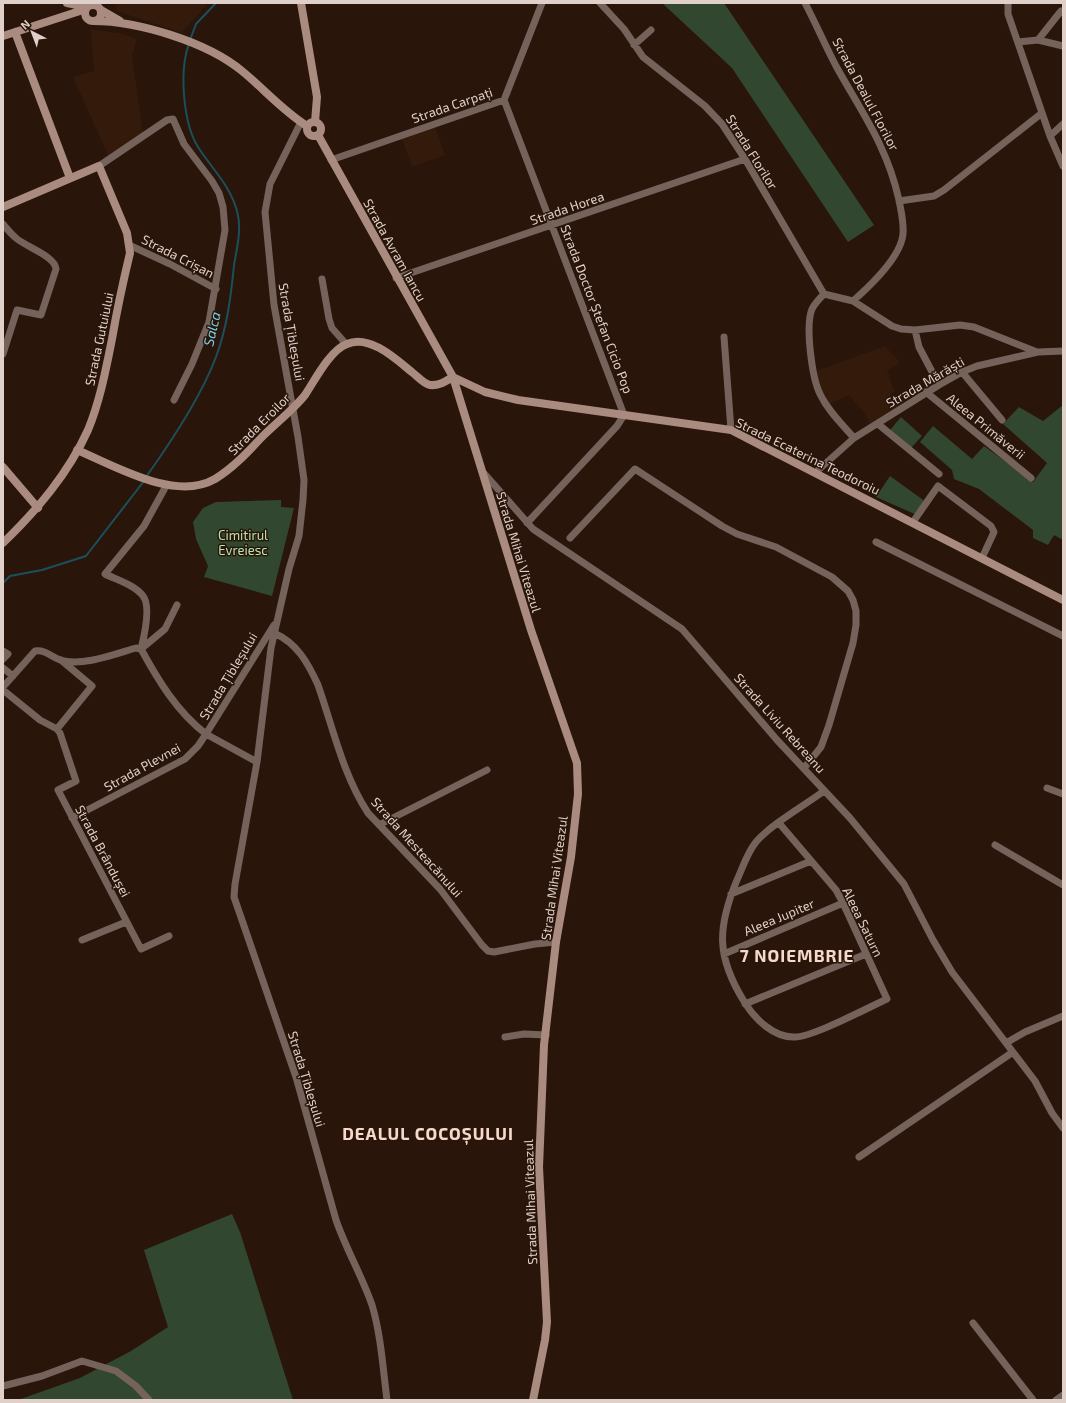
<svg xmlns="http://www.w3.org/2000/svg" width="1066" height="1403" font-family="'Exo 2',sans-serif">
  <rect width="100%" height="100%" fill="#29150a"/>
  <path fill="#341a0b" d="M115 3H208L182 33 117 11Z
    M91 29 123 34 137 39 132 56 143 133 108 155 73 77 94 71Z
    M435 126 445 155 412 167 402 139Z
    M885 346 900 362 887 371 895 392 891 394 898 406 870 424 865 414 849 395 830 404 820 389 816 371Z"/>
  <path fill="#32472f" d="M662 3H724L874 225 848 242 732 68Z
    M1063 405V540L1054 535 1048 545 1033 538V530L979 489 954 479 952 470 920 442 933 426 972 459 984 446 1033 482 1047 463 1003 424 1019 407 1043 421Z
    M901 417 922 436 911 448 890 430Z
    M890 476 926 502 917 515 876 497Z
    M281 500V507L294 508 272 596 204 577 208 566 196 539 193 522 203 508 216 502Z
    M232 1214 240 1232 293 1400H18L80 1378 131 1351 168 1327 144 1250Z"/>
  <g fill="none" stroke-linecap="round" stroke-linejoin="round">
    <path stroke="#1a505d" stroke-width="2" d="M190 40 196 24 216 3
      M146 477C171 442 201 397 216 357 227 328 231 296 234 265 237 248 242 228 237 211 230 185 212 169 198 147 183 123 179 70 189 44
      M3 583 10 576 42 570 86 556 144 481"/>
    <path stroke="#75625b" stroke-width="7" d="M600 3 624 29 643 57 705 106 722 124 745 159 824 294
      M805 3C816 24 825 45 836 66 862 113 887 146 899 200 901 211 904 222 903 234 901 257 870 286 853 301
      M1008 3V14L1050 136 1063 166
      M1038 40 1061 11
      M1018 42 1038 40 1063 46
      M634 45 651 30
      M504 100 624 415 617 426 527 523
      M504 100 542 3
      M301 122 270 184 265 212 274 305 298 437 304 480 303 500 299 536 289 569 271 648 257 762 235 884 234 897 296 1077 336 1220C346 1249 362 1276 372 1305 381 1335 383 1369 387 1400
      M1050 136 1063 124
      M331 160 504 100
      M99 166 167 120 173 119 184 144 212 181 219 193 223 207 225 230 209 322 192 364 174 400
      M899 201 934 196 944 190 1042 113
      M3 224C7 229 11 234 16 238 26 247 55 256 56 269L41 315 17 310 3 354
      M129 245 170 264 216 289
      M396 278 745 159
      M322 279 329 319 332 328 346 344
      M824 294 853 301 892 326 901 329 915 330 960 325 974 327 1037 352
      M824 294C820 298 815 303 812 309 805 326 812 378 820 394 828 411 842 424 854 438
      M915 330 919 347 939 385
      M724 337 731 430
      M962 372 1002 420
      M926 392 1031 478
      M878 424 939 474
      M482 471 533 529 682 629 777 740 850 818 904 884 933 940 952 972 1035 1081 1052 1113 1063 1128
      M816 472 854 438 939 385 962 372 977 366 1038 352 1063 351
      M913 522 938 486 991 526 994 532 982 558
      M570 538 635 469 722 526 737 534 776 547 832 577 848 591 853 600 856 611V625L853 643 829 725 821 747 804 768
      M876 542 1063 636
      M274 633C297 643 308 663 318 685 333 728 343 775 368 813L440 889 482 945 488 951 494 952 535 944 556 942
      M141 649C144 637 151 606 143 596 135 585 117 580 105 574L144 526 166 486
      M141 649 165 629 177 605
      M3 651 8 654 3 659
      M3 668 13 676
      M3 687 35 651C45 649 51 657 60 660 82 667 115 654 136 648L141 649
      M3 690 40 720 57 729 60 733 76 781 58 790 141 949 169 936
      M57 729 92 686 61 660
      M257 762 206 734 274 625
      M1047 788 1063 794
      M72 818 185 759 198 746 206 734C177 712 158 680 141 649
      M779 823 836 890 843 903 887 999C867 1008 813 1037 795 1037 774 1038 755 1019 745 1003 716 957 717 928 737 880 743 867 747 853 756 842 770 825 805 805 824 791
      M379 825 487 770
      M995 845 1063 885
      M731 894 811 861
      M82 940 126 922
      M724 954 843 903
      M745 1004 866 954
      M505 1037 524 1034 546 1035
      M1006 1043 1025 1032 1063 1016
      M859 1157 1013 1052
      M973 1323 1033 1400
      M3 1386 42 1376 82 1361 116 1371 136 1386 149 1400
      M1056 1400 1063 1395"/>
    <path stroke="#a98b7f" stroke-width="8" d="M67 3 87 7
      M301 3 317 97 315 122
      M85 13a8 8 0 1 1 16 0a8 8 0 1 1-16 0Z
      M101 10 120 21
      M93 21C138 21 207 42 242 71 264 89 283 111 307 126
      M15 32 70 178
      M3 36 86 9
      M307 129a7 7 0 1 1 14 0a7 7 0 1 1-14 0Z
      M318 135 453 377 531 630 577 763 578 794 571 857 556 942 544 1045 539 1167 547 1322 545 1340 533 1400
      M3 207 99 166 127 233 130 253C123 282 117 310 112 339 106 369 100 401 88 430 68 474 37 510 3 543
      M453 377 485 392 518 400 731 430 1063 600
      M77 450C115 466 175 502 215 479 233 468 247 453 262 437 275 424 294 409 305 395 315 380 330 350 347 344 370 334 397 360 413 373 418 377 424 384 430 385 439 386 446 381 453 377
      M3 467 38 508"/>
  </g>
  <g text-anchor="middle" stroke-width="3" stroke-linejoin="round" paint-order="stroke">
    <g font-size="13" fill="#dfd0c9" stroke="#29150a">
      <text transform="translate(866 94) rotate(62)" y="5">Strada Dealul Florilor</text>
      <text transform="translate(452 105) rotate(-19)" y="5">Strada Carpați</text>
      <text transform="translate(752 152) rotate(58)" y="5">Strada Florilor</text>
      <text transform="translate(567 208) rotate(-19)" y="5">Strada Horea</text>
      <text transform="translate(395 250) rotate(61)" y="5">Strada Avram Iancu</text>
      <text transform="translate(178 256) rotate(27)" y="5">Strada Crișan</text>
      <text transform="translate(597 309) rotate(69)" y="5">Strada Doctor Ștefan Cicio Pop</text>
      <text transform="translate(292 332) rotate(80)" y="5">Strada Țibleșului</text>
      <text transform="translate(99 339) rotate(-78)" y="5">Strada Gutuiului</text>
      <text transform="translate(925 382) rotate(-30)" y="5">Strada Mărăști</text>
      <text transform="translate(259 424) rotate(-45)" y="5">Strada Eroilor</text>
      <text transform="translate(986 426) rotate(39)" y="5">Aleea Primăverii</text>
      <text transform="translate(808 456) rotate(26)" y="5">Strada Ecaterina Teodoroiu</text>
      <text transform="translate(519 552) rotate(73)" y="5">Strada Mihai Viteazul</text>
      <text transform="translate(228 676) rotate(-59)" y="5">Strada Țibleșului</text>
      <text transform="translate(780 723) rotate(48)" y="5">Strada Liviu Rebreanu</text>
      <text transform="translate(142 767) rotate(-29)" y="5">Strada Plevnei</text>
      <text transform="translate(417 847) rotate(48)" y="5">Strada Mesteacănului</text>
      <text transform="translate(103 851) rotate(62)" y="5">Strada Brândușei</text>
      <text transform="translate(554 878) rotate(-82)" y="5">Strada Mihai Viteazul</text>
      <text transform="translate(779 917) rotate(-23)" y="5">Aleea Jupiter</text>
      <text transform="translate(863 922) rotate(64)" y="5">Aleea Saturn</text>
      <text transform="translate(307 1079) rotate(73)" y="5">Strada Țibleșului</text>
      <text transform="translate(530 1202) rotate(-92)" y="5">Strada Mihai Viteazul</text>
    </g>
    <g font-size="13" fill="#b6e6ae" stroke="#29150a">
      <text x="243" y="540">Cimitirul<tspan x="243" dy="15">Evreiesc</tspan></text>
    </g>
    <g font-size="14" font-style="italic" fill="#78cfe6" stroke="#29150a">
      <text transform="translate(212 329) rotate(-77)" y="5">Salca</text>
    </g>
    <g font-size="17" font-weight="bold" letter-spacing="1" fill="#f6d9ca" stroke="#29150a">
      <text x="797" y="962">7 NOIEMBRIE</text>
      <text x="428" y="1140">DEALUL COCOȘULUI</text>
    </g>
  </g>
  <rect width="1066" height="1403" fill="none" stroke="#dfd0c9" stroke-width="8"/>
  <g transform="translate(32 32) rotate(318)" stroke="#29150a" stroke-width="3" paint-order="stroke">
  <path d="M0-3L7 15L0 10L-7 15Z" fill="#dfd0c9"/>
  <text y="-6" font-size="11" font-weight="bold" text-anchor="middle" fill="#dfd0c9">N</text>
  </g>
</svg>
